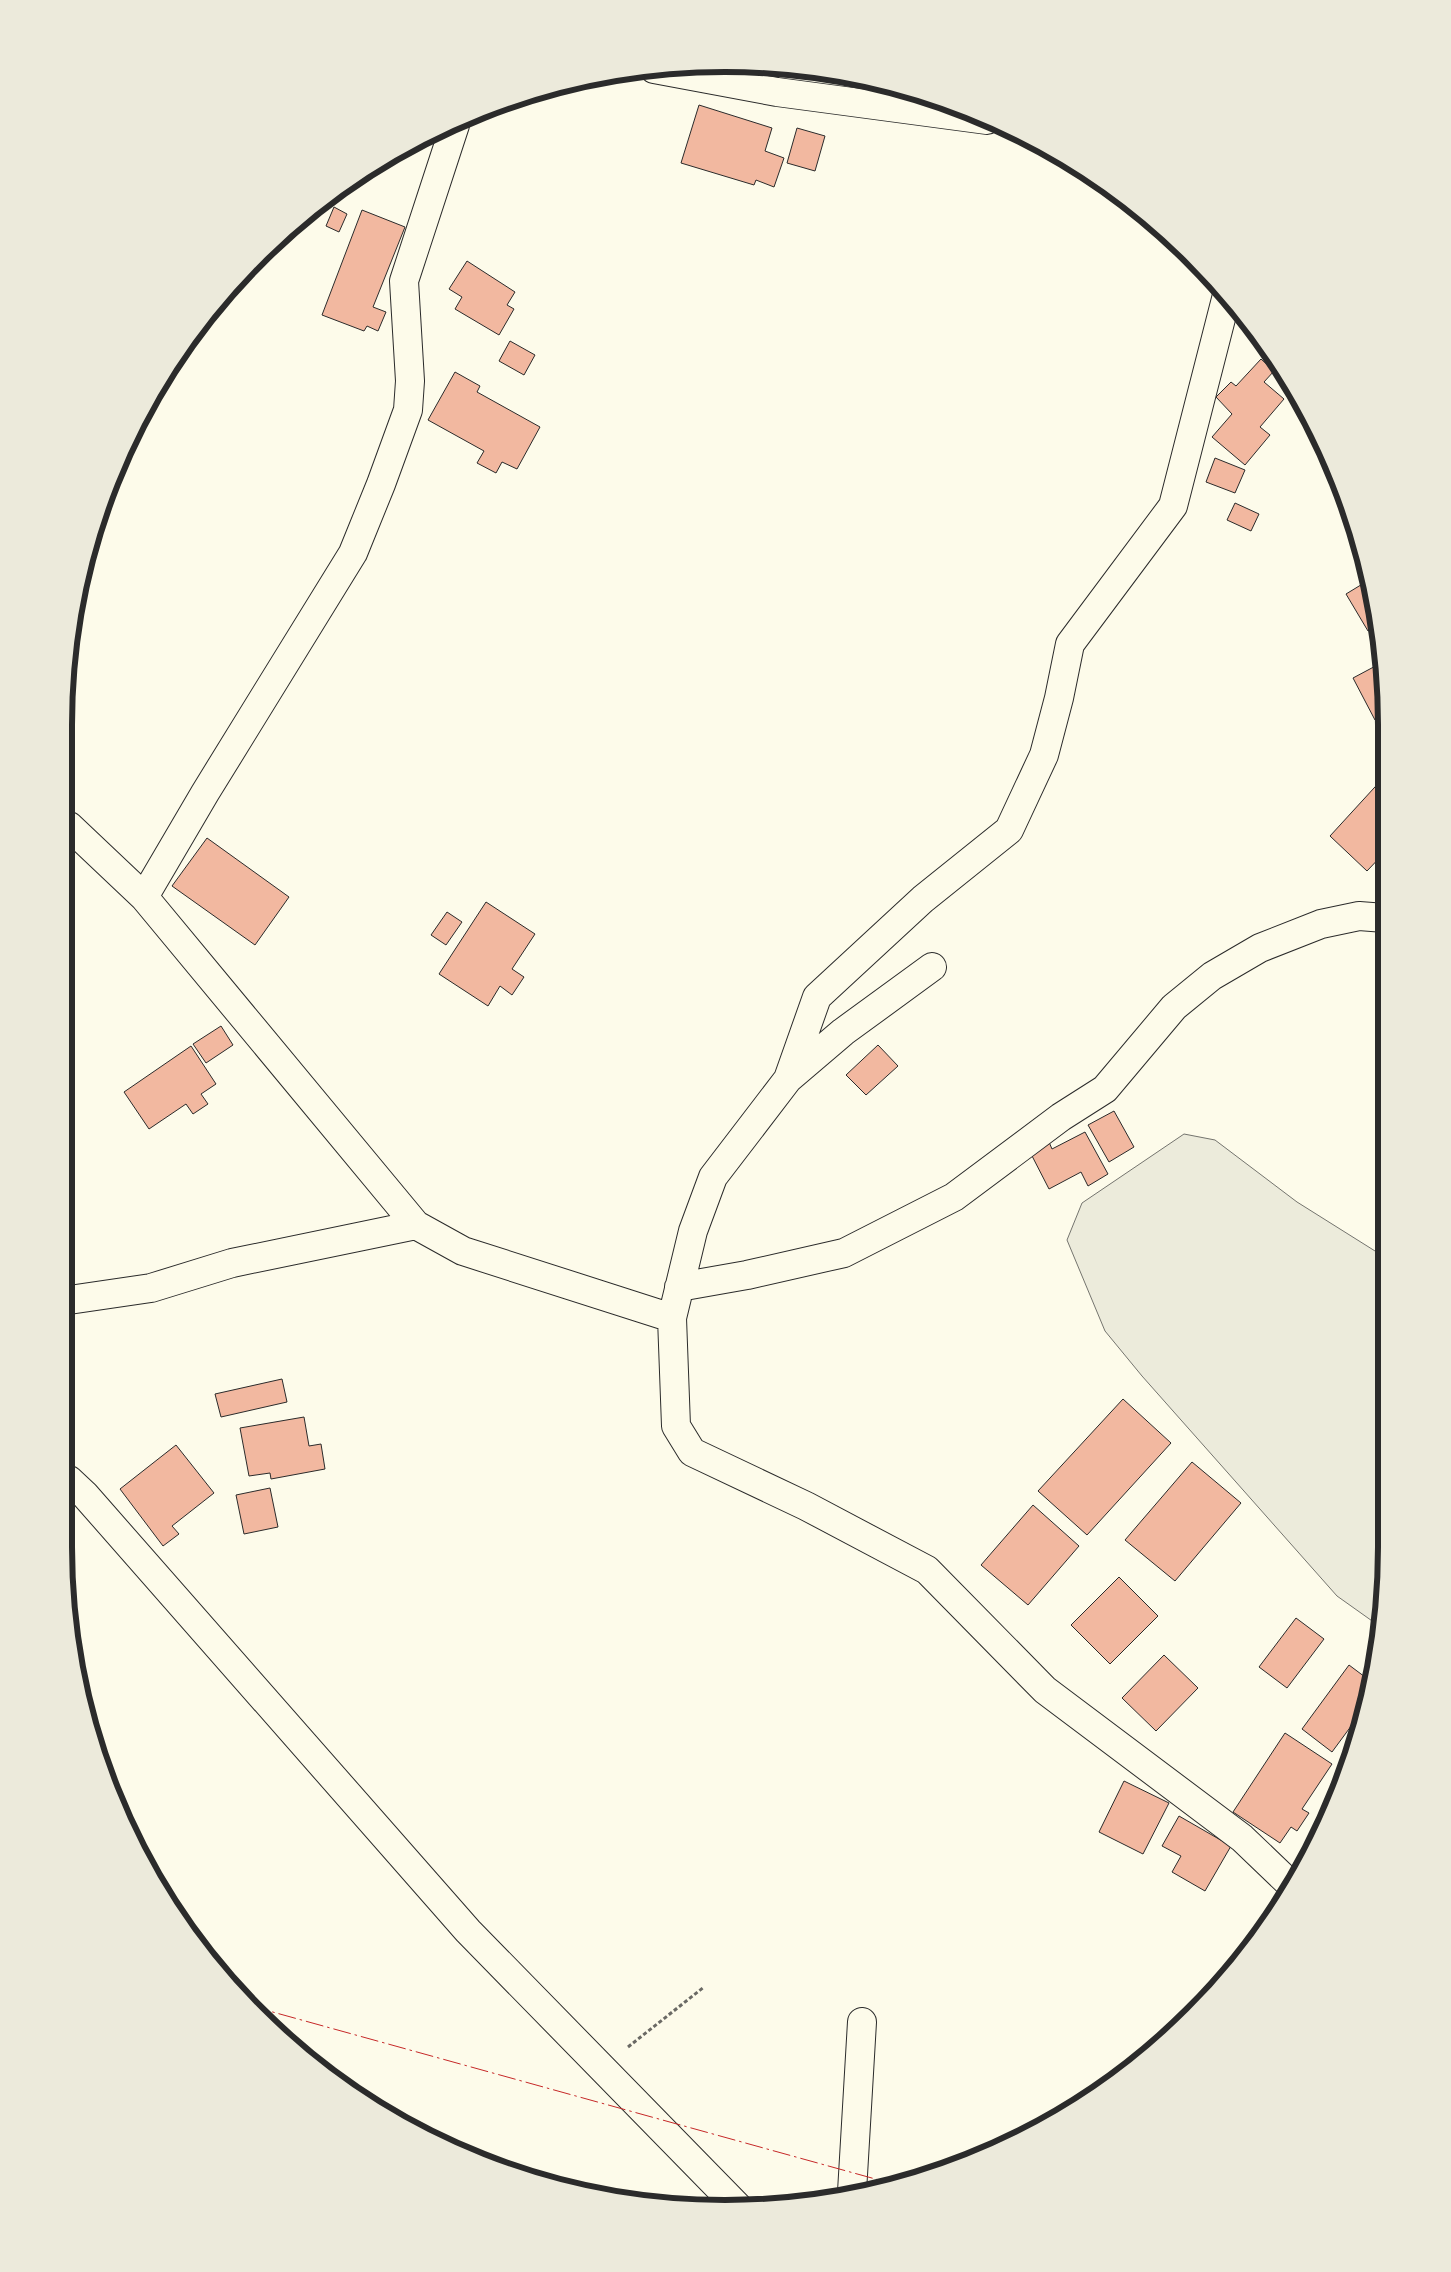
<svg xmlns="http://www.w3.org/2000/svg" width="1451" height="2272" font-family="Commissioner,sans-serif">
  <rect width="100%" height="100%" fill="#fdfbea"/>
  <path fill="#ecebdb" stroke="#74746e" d="M1184 1134 1215 1140 1297 1202 1383 1256 1382 1628 1337 1596 1142 1376 1105 1331 1067 1240 1082 1203Z"/>
  <path fill="#f2b8a0" stroke="#2b2b2b" d="M699 105 772 128 765 151 784 158 774 187 756 180 754 185 681 163Z
    M797 128 825 136 815 171 787 163Z
    M334 207 347 214 339 232 326 226Z
    M362 210 405 227 373 307 386 312 378 331 367 326 364 331 322 315Z
    M467 261 515 292 507 305 514 309 499 335 455 309 462 297 449 289Z
    M510 341 535 355 524 375 499 361Z
    M1261 359 1274 371 1264 382 1284 399 1260 427 1270 435 1245 465 1212 437 1232 414 1216 397 1231 382 1236 386Z
    M455 372 480 386 477 392 540 427 517 469 502 462 496 473 477 463 484 451 428 420Z
    M1215 458 1245 470 1235 493 1206 482Z
    M1235 503 1259 514 1251 531 1227 520Z
    M1369 580 1377 626 1368 631 1346 594Z
    M1383 662 1386 682V715L1375 720 1353 678Z
    M1385 776V852L1367 871 1330 836Z
    M207 838 289 897 255 945 172 886Z
    M486 902 535 934 512 969 524 977 512 995 500 986 488 1006 439 974Z
    M447 912 462 922 446 945 431 935Z
    M221 1026 233 1045 206 1063 193 1044Z
    M878 1045 898 1066 866 1095 846 1075Z
    M191 1046 216 1084 201 1094 208 1104 193 1114 186 1104 149 1129 124 1092Z
    M1114 1111 1134 1147 1109 1162 1088 1125Z
    M1085 1132 1108 1174 1088 1186 1081 1172 1049 1189 1030 1152 1049 1142 1052 1149Z
    M282 1379 287 1402 221 1417 215 1394Z
    M1123 1399 1171 1443 1087 1535 1038 1491Z
    M304 1417 309 1446 321 1444 325 1469 271 1479 270 1473 249 1476 240 1428Z
    M176 1445 214 1493 172 1526 179 1534 163 1546 120 1489Z
    M1192 1462 1241 1503 1175 1581 1125 1540Z
    M270 1488 278 1527 244 1534 236 1495Z
    M1033 1505 1079 1546 1028 1605 981 1565Z
    M1119 1577 1158 1616 1110 1664 1071 1625Z
    M1296 1618 1324 1639 1287 1688 1259 1667Z
    M1164 1655 1198 1688 1156 1731 1122 1698Z
    M1349 1665 1369 1680 1360 1714 1332 1752 1302 1729Z
    M1285 1733 1332 1764 1302 1809 1309 1813 1297 1831 1291 1827 1280 1843 1233 1812Z
    M1124 1781 1169 1803 1143 1854 1099 1832Z
    M1179 1816 1231 1846 1205 1891 1172 1872 1181 1856 1162 1846Z"/>
  <g fill="none" stroke-linecap="round" stroke-linejoin="round">
    <defs>
      <path id="minor" d="M1227 295 1173 506 1070 644 1059 698 1044 755 1009 830 923 899 817 997 788 1079 713 1177 693 1231 672 1318 676 1426 692 1452 806 1506 927 1570 1045 1690 1242 1838 1289 1883
        M69 826 144 897 416 1225 463 1251 672 1318
        M144 897 205 793 353 553 381 484 408 410 410 381 404 281 455 125
        M789 1078 843 1032 932 967
        M679 1287 747 1275 844 1253 954 1197 1061 1117 1105 1089 1174 1007 1212 976 1260 948 1321 924 1359 916 1385 918
        M69 1300 151 1288 232 1263 416 1225
        M69 1480 85 1495 468 1931 738 2207
        M852 2192 862 2022"/>
      <path id="secondary" d="M654 69 777 92 987 120"/>
    </defs>
    <use href="#minor" stroke="#2b2b2b" stroke-width="30"/>
    <use href="#secondary" stroke="#2b2b2b" stroke-width="30"/>
    <path stroke="#6a6964" stroke-width="3" stroke-dasharray="4 2.5" stroke-linecap="butt" d="M628 2047 704 1987"/>
    <use href="#minor" stroke="#fdfbea" stroke-width="28"/>
    <use href="#secondary" stroke="#fdfbea" stroke-width="28"/>
    <path stroke="#c62828" stroke-width="1" stroke-dasharray="18 4 2.5 4" stroke-linecap="butt" d="M251 2006 897 2185"/>
  </g>
  <path d="M0 0H1451V2272H0ZM725 72H725A653 653 0 0 1 1378 725V1547A653 653 0 0 1 725 2200H725A653 653 0 0 1 72 1547V725A653 653 0 0 1 725 72Z" fill="#eceadb" fill-rule="evenodd"/>
  <path fill="none" stroke="#2b2b2b" stroke-width="6" d="M725 72H725A653 653 0 0 1 1378 725V1547A653 653 0 0 1 725 2200H725A653 653 0 0 1 72 1547V725A653 653 0 0 1 725 72Z"/>
</svg>
